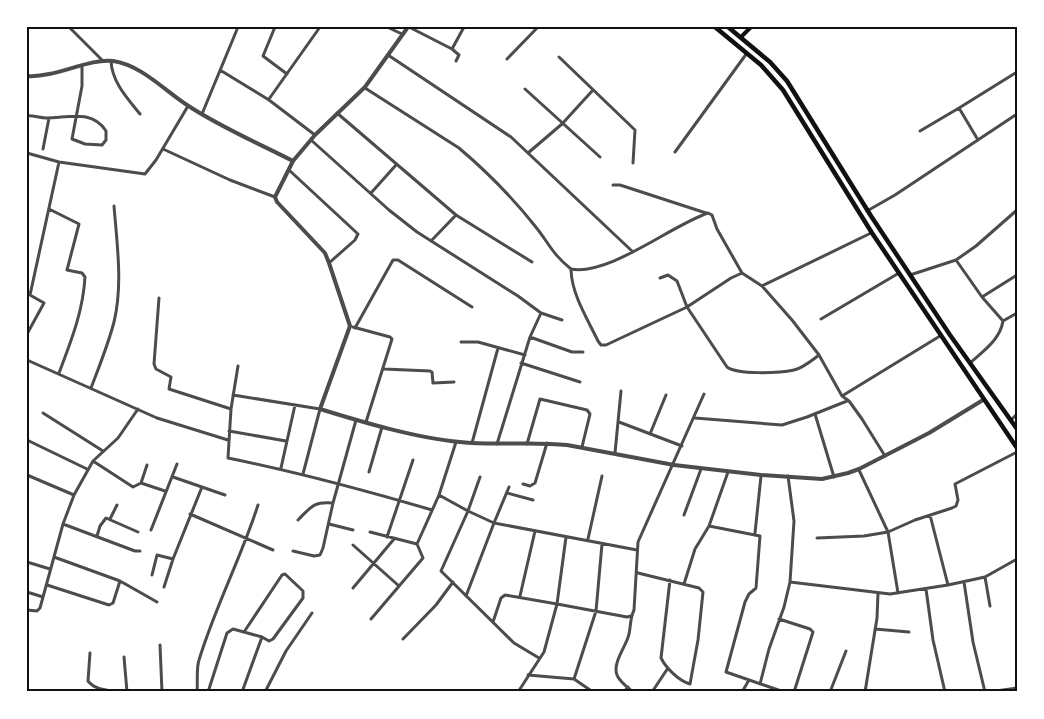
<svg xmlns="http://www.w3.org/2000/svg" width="1044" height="719" font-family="Literata,serif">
  <rect width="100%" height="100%" fill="#fff"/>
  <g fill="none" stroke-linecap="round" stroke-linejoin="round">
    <path stroke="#4c4c4c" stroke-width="3" d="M69 27 103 61
      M275 27 263 56 287 74
      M387 27 402 34
      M409 27 452 49 459 55 456 61
      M452 49 464 27
      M388 55 511 137 633 252
      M559 57 635 130 633 163
      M507 59 538 27
      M111 61C112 82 127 98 140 114
      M220 70 269 100 315 135
      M365 88 459 148C486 171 513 198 535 226 549 243 552 254 571 269
      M525 89 600 157
      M269 99 320 27
      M337 113 456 215 532 262
      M202 114 238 27
      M27 116C33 115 39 118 46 118 68 118 92 109 106 131V140L102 145 85 144 72 139 82 86V66
      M920 131 959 108
      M311 140 389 210 417 232 518 296 541 313 562 320
      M978 140 959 108 1017 72
      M43 149 49 118
      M163 149 230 180 275 197
      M675 152 747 53
      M27 153 59 162 145 174 156 160 188 106
      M528 153 562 124 593 90
      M289 170 358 234 355 240 329 263
      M613 185H620L706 213
      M371 193 396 165
      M49 209 79 224 67 270 82 273 85 277C83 312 71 341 59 373
      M867 211 895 195 1017 114
      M431 241 456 215
      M956 260 982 297 1003 321C1000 340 983 351 970 363
      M571 269C609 276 670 226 708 213L712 215 717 229 742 273 762 286 792 320 819 355 842 396 849 401 862 419 885 456
      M571 270C572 295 587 318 598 341L601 345H606L687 307 731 278 742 273
      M910 275 956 260 976 246 1017 210
      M660 278 668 275 677 281 687 307 727 367C737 375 780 373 794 370 803 368 811 361 819 355
      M762 286 871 233
      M982 297 1017 275
      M159 298 154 364 156 369 171 377 169 389 231 409
      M821 319 899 273
      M1003 321 1017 313
      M353 327 390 337 392 339 366 422
      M355 328 393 260H398L472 307
      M27 334 44 303 30 295 59 162
      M530 337 572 352H583
      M461 342H478L525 355
      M27 360 157 418 228 440
      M521 363 580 382
      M238 366 231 409 228 458C297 472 364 490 432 510
      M384 369 430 371 432 372 433 383 454 382
      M91 388C99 367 108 345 114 322 123 285 117 244 114 206
      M233 395 320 409 303 474
      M842 396 940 336
      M43 413 103 451
      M815 414 834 477
      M695 418 782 425 807 417 847 401
      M1011 420 1017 414
      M619 422 682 446
      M229 431 286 441
      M650 434 666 395
      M27 440 87 469
      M472 443 498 348
      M497 444 530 337 541 313
      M527 444 540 399 587 410 590 414 582 447
      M615 453 621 391
      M93 461 133 487 141 483 147 465
      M281 468 295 405
      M859 470 888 532 898 593
      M369 472 382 427
      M27 475 74 495
      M173 477 225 495
      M480 477 468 511 441 571 514 643 539 658
      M141 483 165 491
      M523 484 530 486 535 483 547 443
      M507 493 533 500
      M439 495 468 511 494 523 637 550
      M190 514 273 550
      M684 515 701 469
      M930 515 948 585
      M110 519 117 505
      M298 520C311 507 314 501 333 503
      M63 524 135 551H140
      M329 524 353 530
      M709 526 760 536 756 588 749 594 745 602 726 672 784 692
      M151 530 177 464
      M370 532 417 544
      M755 533 761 476
      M97 536 100 526 106 518 138 532
      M387 537 413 460
      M817 538 864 536 888 532 915 520 952 508 956 506 958 500 955 484 1017 452
      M588 539 602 476
      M353 545 399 586
      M293 551 314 556 320 555 323 548 333 503 356 420
      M54 557 120 581 157 602
      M27 562 50 569
      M638 573 699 588 703 592 698 640 690 684C679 681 666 668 661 658L670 580
      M152 575 157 555 173 559
      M985 577 990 606
      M790 582 890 594 948 585 985 577 1017 559
      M964 582 973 642 985 692
      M684 584 695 549 709 526 728 472
      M47 585 109 605 113 603 120 581
      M164 587 173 559 202 487
      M353 588 394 539
      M926 589 933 640 945 692
      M27 592 43 597
      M466 596 494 523 509 487
      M520 596 535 531
      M27 610 37 611 40 608 63 524 74 495 93 461 118 438 138 409
      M371 619 423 558 417 544 439 495 456 442
      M779 619 810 629 813 632 794 692
      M493 622 501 598 505 595 557 604 566 537
      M875 629 909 632
      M244 632 282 575 285 574 303 591V598L273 639 269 641 262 637
      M403 639 436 605 453 582
      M160 645 162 692
      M90 653 88 681C95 690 107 690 117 692
      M124 657 127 692
      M528 675 574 679 593 692
      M574 679 596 611 602 544
      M760 684 769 649 784 607 790 582 794 521 788 476
      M197 692C198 682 196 669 199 660 215 607 241 558 258 505
      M208 692 227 633 233 629 262 637 242 692
      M265 692 286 651 312 613
      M518 692 544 652 557 604 627 617 631 616
      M624 692 628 687
      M633 692C628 688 619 681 617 675 612 663 627 645 629 634 631 625 630 618 634 610L638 542 704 394
      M652 692 668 668
      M742 692 749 680
      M830 692 846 651
      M865 692 877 618 878 593
      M989 692 1017 688"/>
    <path stroke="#4c4c4c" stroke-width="4" d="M408 27 365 87 315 135 293 161 275 197 277 202 325 253 329 263 350 326 320 409C362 422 416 438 460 442 496 446 531 441 567 445L674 465 761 475 822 479 848 473 859 469 929 433 983 400
      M27 76C56 78 88 58 113 61 141 65 164 90 187 105 220 127 258 143 293 161"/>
    <path stroke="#111" stroke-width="4" d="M741 37 751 27"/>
    <path stroke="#111" stroke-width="4.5" d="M715 27 761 65 783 90 872 233 1017 448
      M728 27 770 62 787 81 871 216 950 335 1017 429"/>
  </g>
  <rect width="1044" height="719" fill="none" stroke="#ffffff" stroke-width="57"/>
  <rect x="28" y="28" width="988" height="662" fill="none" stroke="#111" stroke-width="2"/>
</svg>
